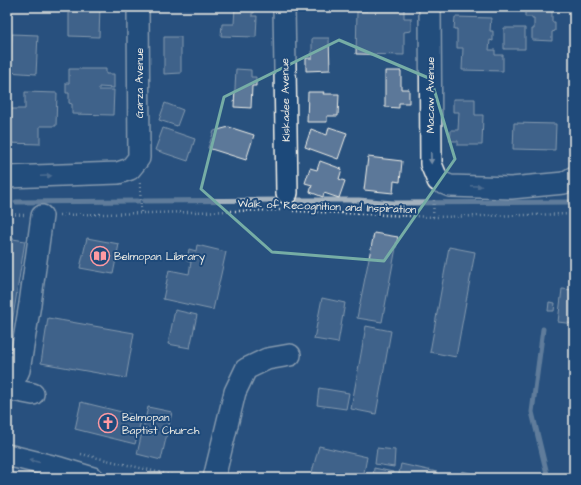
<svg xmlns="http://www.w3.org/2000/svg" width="581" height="485" font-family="'Architects Daughter',sans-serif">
  <rect width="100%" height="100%" fill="#28517e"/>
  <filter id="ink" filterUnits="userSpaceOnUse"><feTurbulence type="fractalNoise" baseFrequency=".025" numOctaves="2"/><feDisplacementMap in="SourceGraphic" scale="8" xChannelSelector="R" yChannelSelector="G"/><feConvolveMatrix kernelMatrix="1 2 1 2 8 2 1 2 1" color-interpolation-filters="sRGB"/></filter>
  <g filter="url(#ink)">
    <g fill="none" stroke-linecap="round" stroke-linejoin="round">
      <path stroke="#a4b2be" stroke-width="5" d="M295 200H359L393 203 574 202
        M144 201 279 200
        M16 202 138 201
        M543 329 532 412 548 478"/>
    </g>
    <path fill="#5b7899" stroke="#f4f1e8" d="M69 7H100L99 37 69 36Z
      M235 7H255L254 13H252V16H257L256 37 221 36 222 24H234Z
      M367 7H404V18H411V31L404 32V55L356 54 357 11H367Z
      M525 7H552V22H555V31L552 32V41L532 40V29H534V19H532V17H525Z
      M455 17 491 18 490 31H493V41L490 40 489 50H495V55H503V71L462 70 463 48H457V29H454Z
      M504 28H525V49H504Z
      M12 34 38 35 36 74 7 72V55H11Z
      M164 37H181V73L164 74Z
      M312 38H329L330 70 306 71V58H312Z
      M69 69H106V74H114V88L99 87V90H114L113 115 72 114V104L69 103V93H66V83H69Z
      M236 69 251 70V77H256V86H252L251 108 234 107Z
      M385 71H401V89H409V103H399V108L385 107Z
      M25 92 57 93 56 126H40V144L7 143V109H25Z
      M308 92H324L323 94H339L338 116H327V122H307Z
      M453 99H475V115H483L482 145H458V141H450L451 130H458L459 112H453Z
      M165 103 183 110 177 126 159 120Z
      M514 123 556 124 555 150 513 149Z
      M229 127 254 135 246 160 208 148 214 131Z
      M329 127 347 133 338 159 305 147 311 129 327 135Z
      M163 128 195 139 188 161 155 150Z
      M368 157 402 161 400 182 394 181 393 193 364 190Z
      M320 161 342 169 339 179 345 181 339 198 324 193 323 197 310 192 312 185 305 183 310 168 317 170Z
      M374 233 398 237 382 322 357 318Z
      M7 238 25 241 7 355Z
      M87 238 119 244 113 274 80 268Z
      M197 245 226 252 213 310 163 299 169 270 189 274 191 262 187 261 189 249 196 251Z
      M449 247 475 252 456 357 430 352Z
      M562 289 574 290V324L558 322Z
      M322 298 345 303 338 343 314 339Z
      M549 302 555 303 554 311H548Z
      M175 310 197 315 190 348 168 344Z
      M48 318 134 333 126 378 41 363Z
      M366 326 391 331 376 414 351 409Z
      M319 388 349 393 346 409 317 405Z
      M81 402 142 417 135 444 75 429Z
      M148 407 172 412 161 460 137 454Z
      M319 446 367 457 363 478H339L312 472Z
      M377 448 395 450 394 467 375 464Z
      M401 464 437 472 435 478H398Z
      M374 468 393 472 392 478H373Z
      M462 471 491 478H460Z"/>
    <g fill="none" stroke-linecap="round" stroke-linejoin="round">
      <defs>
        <path id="minor" d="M284 7 287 193
          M430 7 431 164 438 181 450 186 511 188 564 183 574 177
          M7 177 118 173 130 169 139 158 138 7
          M7 389 33 394
          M10 390 19 370 30 304 42 216
          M7 455 60 468 93 478
          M214 478 235 392 246 369 267 359 290 355"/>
      </defs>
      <use href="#minor" stroke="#f4f1e8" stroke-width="24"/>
      <path stroke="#f4f1e8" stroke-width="2.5" stroke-dasharray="1 3" stroke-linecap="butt" d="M140 183 141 213
        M8 195V214
        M293 211 433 217 574 214
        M7 214 24 215
        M59 215 280 210
        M433 217 434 199
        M81 454 183 478"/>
      <use href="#minor" stroke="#1f4a7a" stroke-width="21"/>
    </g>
    <defs><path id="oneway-solid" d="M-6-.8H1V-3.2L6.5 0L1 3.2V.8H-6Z"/></defs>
    <g fill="#748da6">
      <use href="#oneway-solid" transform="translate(431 158) rotate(88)"/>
      <use href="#oneway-solid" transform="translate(46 176) rotate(-2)"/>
      <use href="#oneway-solid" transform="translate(476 186) rotate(2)"/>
      <use href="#oneway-solid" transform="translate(34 461) rotate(-166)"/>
    </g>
  </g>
  <path d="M0 0H581V485H0ZM339 40 431 79 455 159 384 261 272 252 201 189 224 97Z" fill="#28517e" fill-opacity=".55" fill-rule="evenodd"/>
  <path fill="none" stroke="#76ada5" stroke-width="3" stroke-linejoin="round" d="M339 40 431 79 455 159 384 261 272 252 201 189 224 97Z"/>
  <defs>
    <symbol id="library-ring" viewBox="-11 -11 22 22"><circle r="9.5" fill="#1f4a7a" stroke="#ff9aa2" stroke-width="1.5"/><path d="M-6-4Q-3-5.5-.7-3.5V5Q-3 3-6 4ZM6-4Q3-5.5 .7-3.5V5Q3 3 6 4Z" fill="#ff9aa2"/></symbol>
    <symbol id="church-ring" viewBox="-11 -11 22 22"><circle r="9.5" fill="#1f4a7a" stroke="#ff9aa2" stroke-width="1.5"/><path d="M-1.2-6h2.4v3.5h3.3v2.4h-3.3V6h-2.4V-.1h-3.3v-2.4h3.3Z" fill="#ff9aa2"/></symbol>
  </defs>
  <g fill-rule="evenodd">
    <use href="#library-ring" x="89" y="245" width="22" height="22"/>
    <use href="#church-ring" x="97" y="412" width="22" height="22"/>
  </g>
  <g text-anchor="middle" stroke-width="4" stroke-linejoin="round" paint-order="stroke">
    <g font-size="11" fill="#f4f1e8" stroke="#1f4a7a">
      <text transform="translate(139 83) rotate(-90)" y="4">Garza Avenue</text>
      <text transform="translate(430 95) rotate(-90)" y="4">Macaw Avenue</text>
      <text transform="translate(285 100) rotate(-91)" y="4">Kiskadee Avenue</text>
      <text transform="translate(327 206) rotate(2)" y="4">Walk of Recognition and Inspiration</text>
    </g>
    <g font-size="11" fill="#f4f1e8" stroke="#1f4a7a" text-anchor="start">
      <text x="114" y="260">Belmopan Library</text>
      <text x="122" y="421">Belmopan<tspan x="122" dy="13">Baptist Church</tspan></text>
    </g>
  </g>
  <rect width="581" height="485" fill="none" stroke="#1f4a7a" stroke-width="24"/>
  <rect x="12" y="12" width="557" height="461" fill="none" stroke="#f4f1e8" stroke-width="1.5" filter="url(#ink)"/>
</svg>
